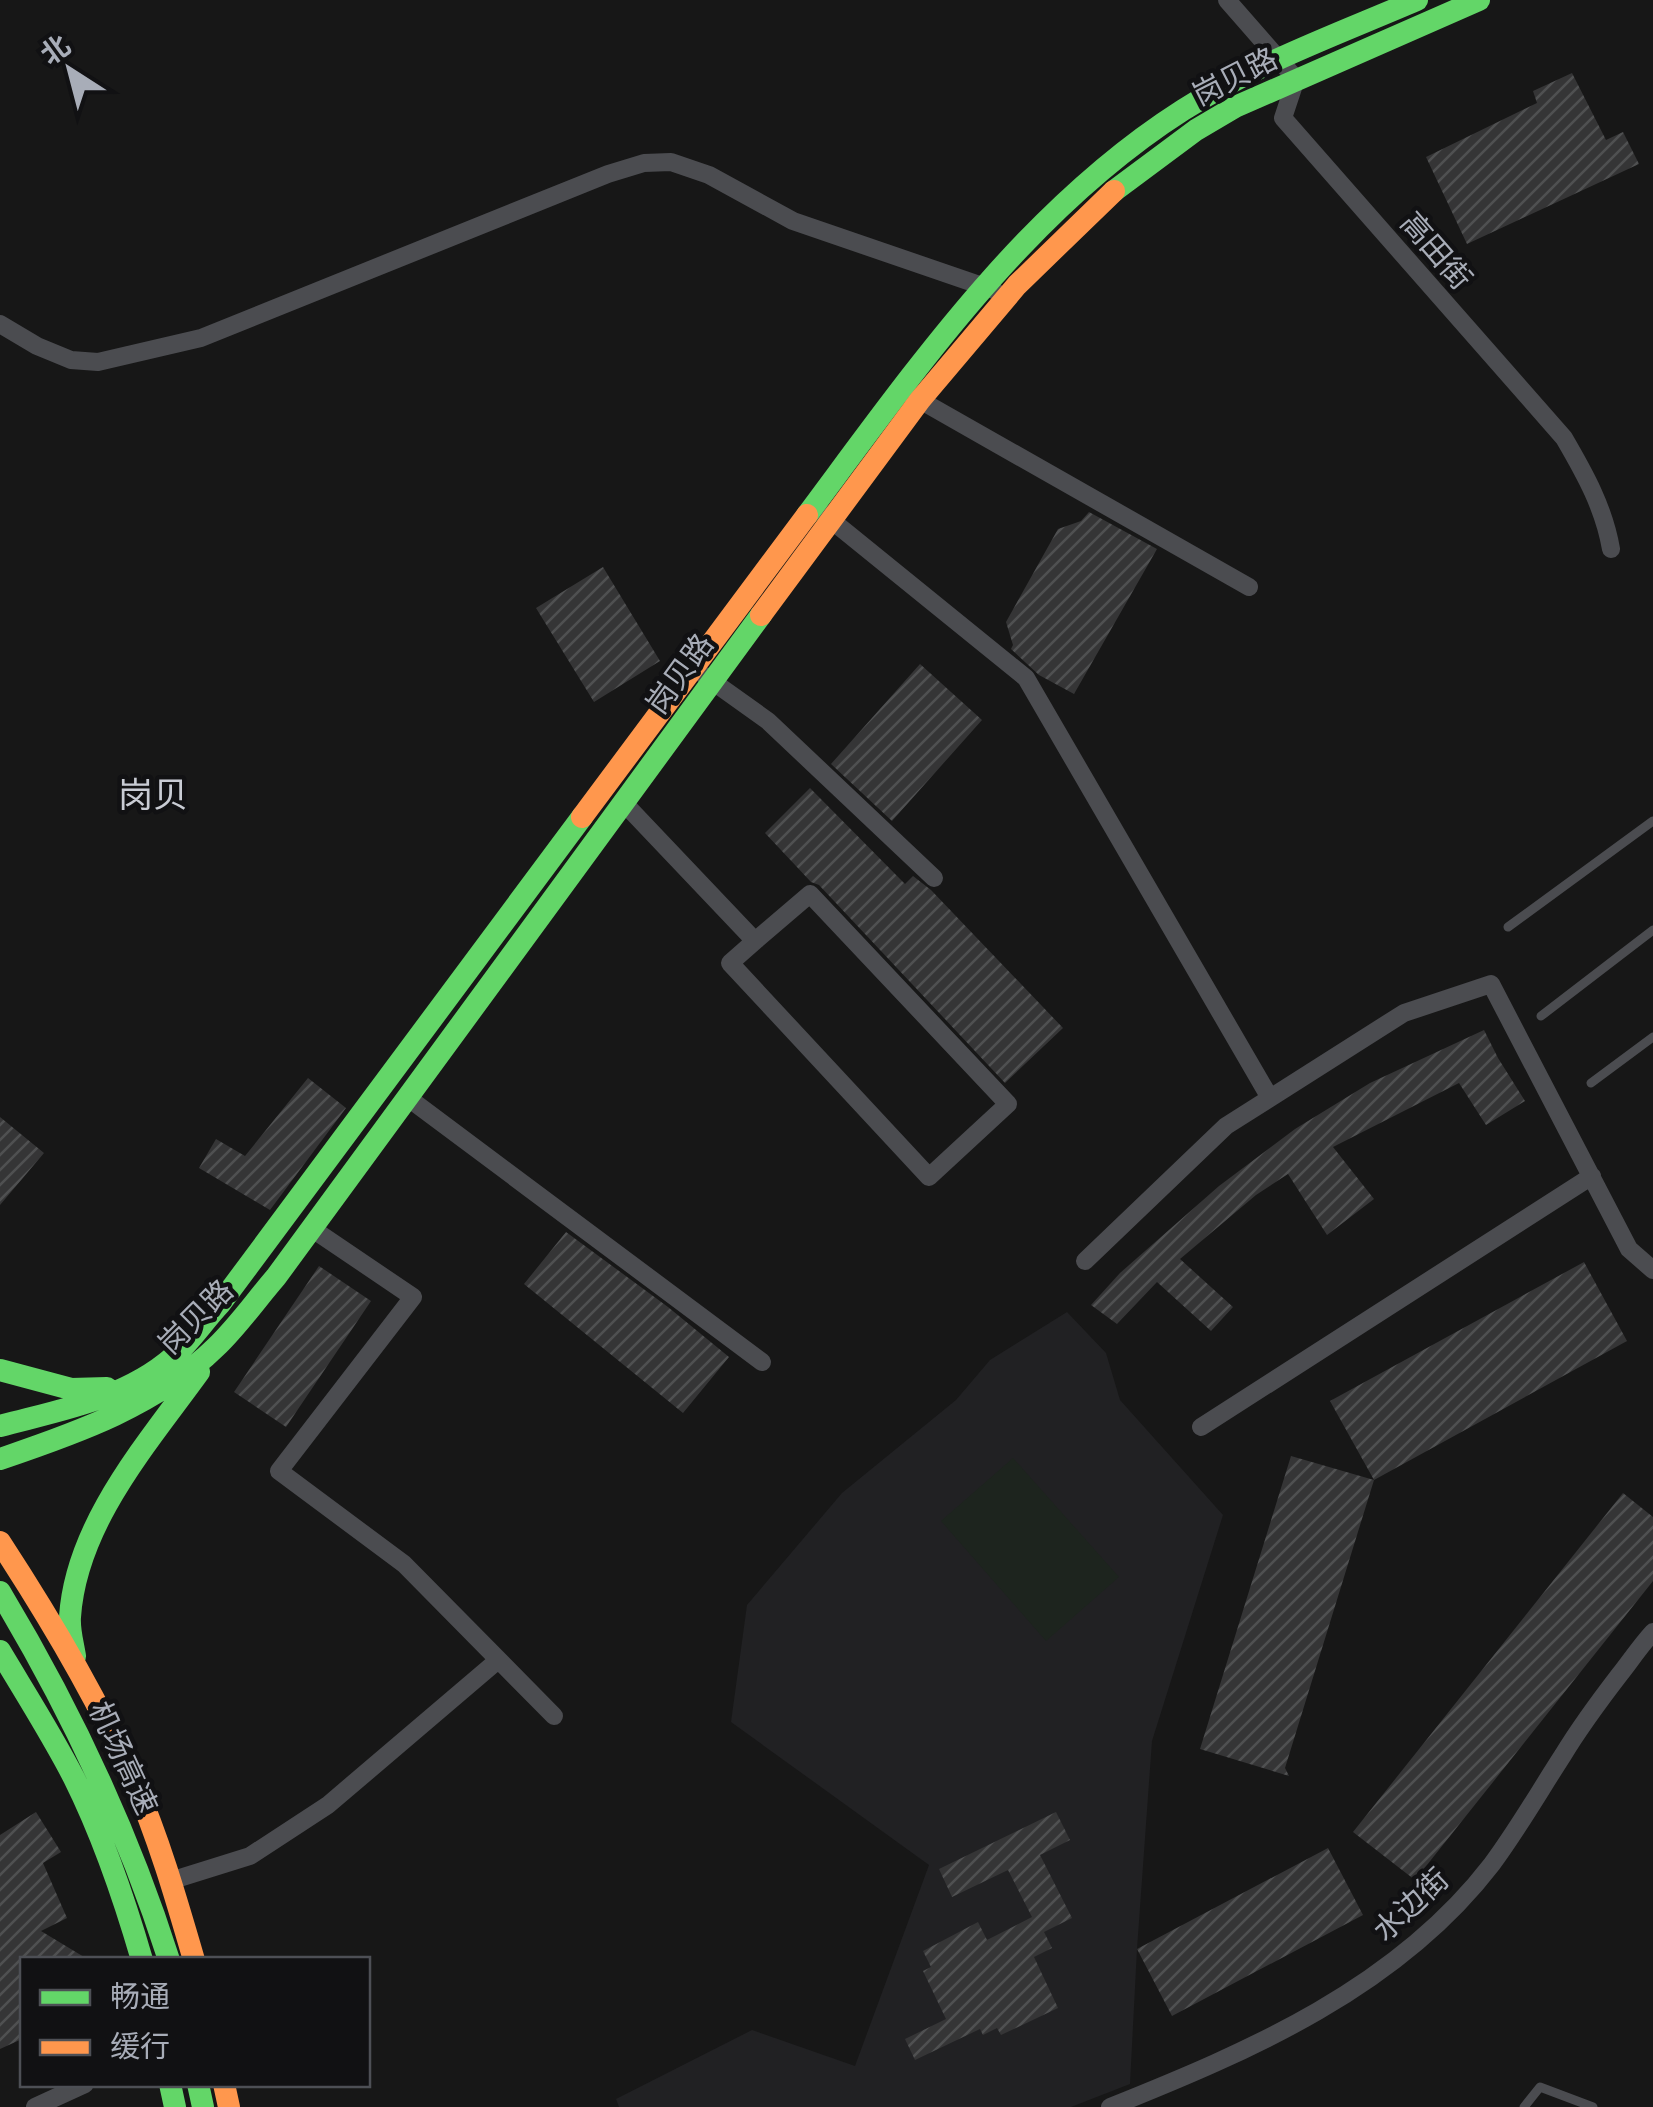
<svg xmlns="http://www.w3.org/2000/svg" width="1653" height="2107" font-family="'DM Sans','Noto Sans SC',sans-serif">
  <defs>
    <pattern id="building-hatch" width="6" height="6" patternUnits="userSpaceOnUse" patternTransform="scale(2.5)"><rect width="6" height="6" fill="#353536"/><path d="M-1 1l2-2M0 6l6-6M5 7l2-2" fill="none" stroke="#4f5051"/></pattern>
  </defs>
  <rect width="100%" height="100%" fill="#171717"/>
  <path fill="#212123" d="M1067 1312 1106 1353 1120 1400 1223 1515 1152 1741 1137 1949 1130 2084 1071 2107H619L616 2099 752 2030 855 2066 929 1865 731 1722 747 1605 842 1493 956 1400 990 1360Z"/>
  <path fill="#1d241e" d="M1013 1458 1119 1577 1046 1641 941 1521Z"/>
  <path fill="url(#building-hatch)" d="M1572 73 1606 140 1623 132 1639 164 1467 244 1426 157 1537 103 1533 91Z
    M1089 512 1157 549 1074 694 1039 675 1011 649 1013 645 1006 622 1058 529 1081 521Z
    M603 567 660 661 594 702 536 608Z
    M920 664 982 720 892 821 831 764Z
    M810 788 905 884 913 876 931 890 1063 1028 1005 1083 819 885 811 882 765 833Z
    M1484 1030 1498 1058 1525 1101 1486 1125 1459 1083 1333 1147 1374 1199 1327 1235 1288 1174 1256 1195 1180 1259 1233 1307 1211 1331 1157 1282 1117 1324 1091 1305 1120 1273 1219 1186 1295 1129 1370 1083Z
    M308 1078 346 1108 270 1210 199 1168 216 1139 245 1156Z
    M0 1117 44 1153 0 1205Z
    M566 1232 668 1307 729 1357 683 1413 524 1284Z
    M1584 1262 1627 1341 1374 1480 1330 1401Z
    M319 1266 371 1301 286 1427 234 1392Z
    M1291 1456 1374 1480 1285 1768 1289 1776 1200 1749Z
    M1623 1493 1653 1517V1581L1415 1880 1353 1832Z
    M36 1812 61 1852 43 1863 67 1918 41 1931 89 1960H22V2039L0 2049V1835Z
    M1056 1812 1070 1840 1040 1855 1072 1918 1044 1932 1052 1948 1034 1957 1058 2008 1001 2035 997 2028 983 2035 980 2029 915 2060 905 2039 946 2019 923 1971 931 1967 923 1951 978 1922 987 1940 1032 1917 1008 1870 952 1897 939 1869Z
    M1328 1848 1363 1915 1172 2016 1137 1949Z"/>
  <g fill="none" stroke-linecap="round" stroke-linejoin="round">
    <path stroke="#4b4c50" stroke-width="9" d="M1508 927 1653 821
      M1541 1016 1653 930
      M1591 1083 1653 1037
      M1524 2107 1540 2087 1593 2107"/>
    <path stroke="#4b4c50" stroke-width="18" d="M1227 0 1296 79 1283 118 1564 438C1585 474 1604 508 1611 549
      M0 324 37 346 71 360 98 362 201 338 608 174 644 163 671 162 709 175 793 221 994 290
      M911 395 1249 587
      M825 515 1026 678 1270 1098
      M705 676 768 721 934 878
      M623 802 755 941 810 894 1008 1104 929 1177 730 963 755 941
      M407 1097 762 1362
      M311 1228 413 1297 279 1471 404 1564 554 1716
      M1085 1261 1226 1126 1404 1013 1491 984 1629 1249 1653 1270
      M1201 1427 1592 1176
      M170 1881 250 1856 328 1805 497 1661
      M35 2107 85 2084
      M1110 2107C1250 2051 1397 1988 1492 1864 1518 1829 1539 1792 1563 1755 1580 1727 1600 1700 1620 1674 1631 1660 1641 1645 1653 1632"/>
    <path stroke="#63d668" stroke-width="22" d="M1114 191 1196 130 1235 107 1479 0
      M807 515C916 369 1026 210 1183 110 1255 64 1338 34 1417 0
      M0 1370 71 1389 107 1388
      M0 1426C60 1410 125 1399 173 1357 191 1341 204 1321 220 1304L582 817
      M0 1459C77 1433 157 1405 216 1347 238 1326 256 1300 276 1277L761 615
      M0 1592C71 1710 127 1828 169 1960
      M0 1651C25 1693 52 1735 74 1778 103 1836 124 1898 142 1960
      M75 1656C73 1643 69 1630 70 1617 76 1524 147 1444 199 1372
      M170 2084 175 2107
      M198 2084 203 2107"/>
    <path stroke="#ff974d" stroke-width="22" d="M761 615 920 400 1017 285 1114 191
      M582 817 807 515
      M0 1542C49 1617 96 1695 132 1777 158 1836 176 1898 194 1960
      M224 2084 229 2107"/>
  </g>
  <g text-anchor="middle" stroke-width="9" stroke-linejoin="round" paint-order="stroke">
    <g font-size="30" fill="#a8adb8" stroke="#111113">
      <text transform="translate(1235 77) rotate(-27)" y="10">岗贝路</text>
      <text transform="translate(1436 251) rotate(49)" y="10">高田街</text>
      <text transform="translate(680 674) rotate(-54)" y="10">岗贝路</text>
      <text transform="translate(196 1317) rotate(-45)" y="10">岗贝路</text>
      <text transform="translate(123 1758) rotate(65)" y="10">机场高速</text>
      <text transform="translate(1411 1905) rotate(-43)" y="10">水边街</text>
    </g>
    <g font-size="35" fill="#c9ccd4" stroke="#111113">
      <text x="153" y="807">岗贝</text>
    </g>
  </g>
  <rect x="20" y="1957" width="350" height="130" fill="#111113" stroke="#4d4f55" stroke-width="2.5"/>
  <rect x="40" y="1990" width="50" height="15" fill="#63d668" stroke="#4d4f55" stroke-width="2.5"/>
  <text x="110" y="2007" font-size="30" fill="#a8adb8">畅通</text>
  <rect x="40" y="2040" width="50" height="15" fill="#ff974d" stroke="#4d4f55" stroke-width="2.5"/>
  <text x="110" y="2057" font-size="30" fill="#a8adb8">缓行</text>
  <g transform="translate(70 70) rotate(324)" stroke="#111113" stroke-width="8" paint-order="stroke">
  <path d="M0-8L18 38L0 25L-18 38Z" fill="#a8adb8"/>
  <text y="-15" font-size="28" font-weight="bold" text-anchor="middle" fill="#a8adb8">北</text>
  </g>
</svg>
